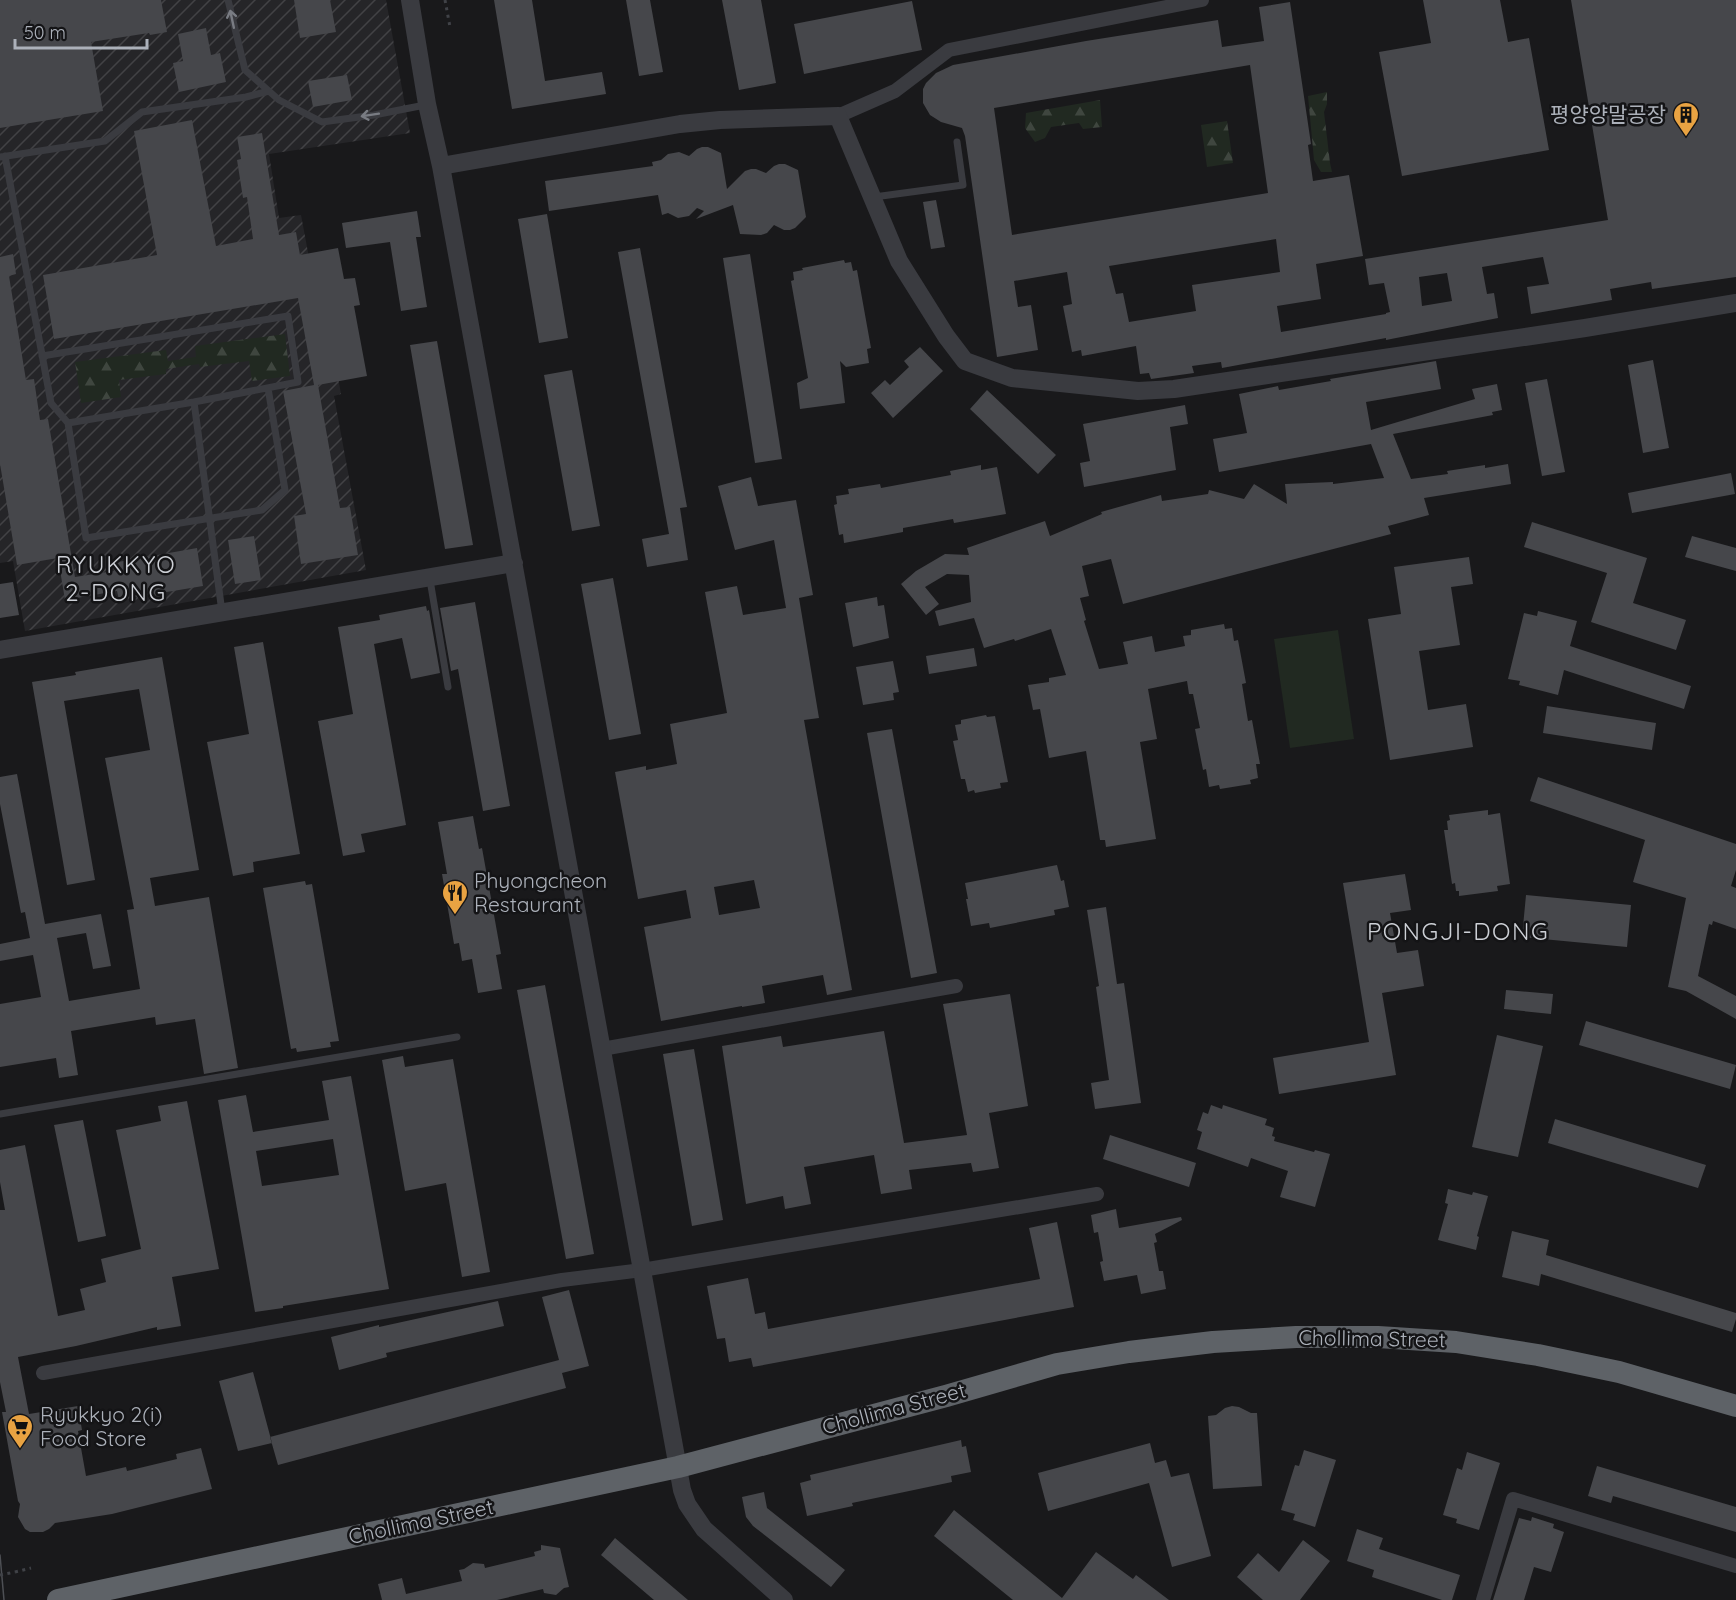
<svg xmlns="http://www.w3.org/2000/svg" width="1736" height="1600" font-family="Quicksand,'Noto Sans KR',sans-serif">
  <defs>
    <pattern id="industrial-furrows" width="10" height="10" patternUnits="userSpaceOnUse" patternTransform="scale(1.5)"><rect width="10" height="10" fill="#252528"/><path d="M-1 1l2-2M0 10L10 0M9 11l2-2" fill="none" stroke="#424245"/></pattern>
    <pattern id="forest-firs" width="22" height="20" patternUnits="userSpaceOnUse" patternTransform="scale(1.5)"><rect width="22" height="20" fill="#212921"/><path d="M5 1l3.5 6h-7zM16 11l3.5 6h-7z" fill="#3f463f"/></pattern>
  </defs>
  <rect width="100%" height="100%" fill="#19191b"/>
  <path fill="url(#industrial-furrows)" d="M0 0H386L410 133 269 154 279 218 301 215 318 306 325 305 341 394 334 396 366 570 25 631 13 561 0 563Z"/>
  <path fill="url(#forest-firs)" d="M1327 92V104L1324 112 1330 163 1332 172H1321L1314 160 1308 96Z
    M1100 100 1102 127 1083 129 1079 123 1051 127 1045 138 1035 142 1025 128 1026 113Z
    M1227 121 1233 163 1207 167 1201 125Z
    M285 334 290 376 252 381 249 361 200 367 199 364 166 369V374L119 380 121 397 81 403 75 362 166 350 168 361 196 357 195 346Z"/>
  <path fill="#212921" d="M1338 630 1354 739 1290 748 1274 639Z"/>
  <path fill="#46474b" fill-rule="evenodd" d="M0 0H161L167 32 150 35 149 33 91 42 103 111 0 128Z
    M294 0H330L336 32 300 38Z
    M494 0H532L545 81 602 72 606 94 512 109Z
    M626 0H650L663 72 639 76Z
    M722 0H761L776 83 739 90Z
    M1423 0H1500L1508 42 1529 38 1549 150 1402 176 1379 52 1431 43Z
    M1571 0H1736V277L1652 289 1651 282 1610 289 1612 300 1531 314 1527 287 1549 284 1543 257 1482 267 1487 294 1494 293 1498 318 1386 340V338L1222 368 1221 362 1192 366 1194 373 1151 379 1149 373 1140 374 1136 346 1082 356 1081 350 1072 352 1063 306 1072 304 1067 272 1014 281 1018 307 1031 305 1038 350 997 357 965 136 962 128 941 122 930 115 923 103V89L926 83 936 73 953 65 1086 41 1218 20 1222 47 1264 41 1259 7 1290 2 1311 144 1308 145 1313 181 1349 175 1363 256 1316 264 1321 299 1277 306 1281 332 1386 314V313L1390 312 1384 283 1369 285 1365 259 1608 220ZM1250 65 1268 193 1012 235 994 108ZM1276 239 1280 272 1192 285 1196 311 1129 322 1123 293 1116 294 1109 266ZM1447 273 1452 301 1422 306 1419 277Z
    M912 1 922 50 804 74 794 24Z
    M206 28 211 55 220 53 226 82 179 92 173 63 183 61 178 34Z
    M347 75 352 100 313 107 308 81Z
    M192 120 216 246 253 239 247 197 243 198 237 160 241 159 237 137 262 133 279 235 296 232 300 255 338 248 344 279 355 278 360 305 354 306 367 376 318 385 340 508 350 507 358 555 301 564 294 516 306 514 283 391 314 385 298 298 54 339 43 275 157 255 134 131Z
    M702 147H708L721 153 727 189 745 171 751 169H756L766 173 774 166 779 164H785L798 170 806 217 795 228 790 230H784L774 225 767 233 761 235 740 234 733 205 696 219 704 211 697 208 689 216 678 218 668 213 662 215 658 195 549 211 545 181 653 166 652 162 661 160 668 154 679 152 689 156 697 149Z
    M936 200 945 247 931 249 923 202Z
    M417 211 421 237H416L427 307 401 311 390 242 346 248 342 223Z
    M547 214 568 338 539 343 518 219Z
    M640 248 687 507 680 508 688 560 647 567 642 539 669 534 618 252Z
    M13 254 16 274 9 276 26 380 34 379 40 420 48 419 75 577 114 571 112 563 197 548 203 586 119 600 117 591 65 600 58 558 17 565 0 464V257Z
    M750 254 782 459 755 463 723 258Z
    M844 260 845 263 851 262 853 271 857 270 871 348 867 349 869 363 846 367 840 361 845 403 800 409 797 383 808 378 791 281 794 280 793 272 803 270 802 268Z
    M437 341 473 545 445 549 410 345Z
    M920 347 943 371 893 418 871 393 885 380 890 385 909 367 904 361Z
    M1653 360 1669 448 1643 453 1628 365Z
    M1436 361 1441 389 1366 402 1371 430 1475 399 1472 389 1497 384 1502 410 1492 412 1493 415 1393 434 1411 479 1448 474 1447 471 1485 465V468L1508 464 1511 484 1424 498 1429 515 1388 526 1391 534 1123 604 1111 559 1082 566 1089 596 1080 598 1086 620 1084 621 1099 669 1128 664 1123 642 1152 636 1155 652 1185 646 1183 636 1191 635V630L1224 624 1225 629 1232 628 1234 641 1238 640 1246 683 1242 684 1248 721 1252 720 1260 764H1256L1258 778 1250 780 1251 784 1220 789 1219 785 1209 787 1206 769 1203 770 1195 729 1200 728 1193 694H1189L1187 681 1148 689 1157 739 1140 742 1156 839 1106 847 1105 840H1100L1086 751 1049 758 1040 709 1033 710 1028 685 1049 682V678L1066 675 1051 629 1015 641 1014 639 984 648 974 618 939 626 935 611 971 602 969 575 947 574 925 587 939 604 926 615 901 584 916 571 945 554 969 555 967 548 1045 521 1050 536 1102 514 1101 512 1161 495 1162 501 1208 494 1209 490 1244 499 1254 484 1287 504 1285 484 1333 482V484L1384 478 1371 444 1219 472 1213 439 1247 433 1239 394 1278 386 1279 390 1331 381 1330 379Z
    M572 370 600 526 572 531 544 375Z
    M1547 379 1565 472 1542 476 1525 383Z
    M987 390 1056 455 1038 474 970 409Z
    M1185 405 1188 424 1170 427 1176 470 1084 487 1080 463 1090 461 1083 424Z
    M981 465V470L997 467 1006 514 954 523 953 519 903 528V532L844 543 843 534 839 535 834 505 837 504 836 496 849 494 848 489 880 484 881 488 951 475 950 471Z
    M1731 473 1735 494 1632 513 1628 493Z
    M751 477 758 506 796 500 813 595 799 598 819 718 804 720 852 990 827 995 823 975 762 986 765 1003 742 1007V1006L661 1021 644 927 691 918 686 890 638 899 615 772 646 766V770L677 764 670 724 727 713 705 592 737 586 743 615 786 608 774 540 735 550 718 486ZM754 880 760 908 719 915 714 887Z
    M1532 522 1647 558 1633 603 1686 620 1676 650 1591 622 1607 573 1524 547Z
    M254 536 261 580 235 584 228 540Z
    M1692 536 1736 548V571L1685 557Z
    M1469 557 1473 584 1451 587 1460 645 1419 651 1428 710 1466 704 1473 747 1390 760 1368 619 1401 614 1394 567Z
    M613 578 641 734 609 740 581 584Z
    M13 582 19 615 0 618V584Z
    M877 597 878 606 884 605 889 638 853 647 845 603Z
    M475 602 510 806 483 811 458 669 451 671 440 608Z
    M426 606 427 611 429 610 440 673 411 679 402 638 374 644 406 825 361 834 365 852 343 856 318 721 353 714 338 627 380 620 379 615Z
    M1538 611 1577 621 1570 646 1691 686 1684 709 1564 670 1558 695 1519 685 1520 681 1508 679 1524 613 1537 616Z
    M263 642 300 854 253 862 254 872 233 876 207 742 249 734 234 647Z
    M974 648 977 666 929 674 926 656Z
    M162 657 199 870 150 878 155 906 209 897 238 1068 204 1074 195 1019 156 1025 155 1017 71 1031 78 1075 59 1078 56 1058 0 1067V1004L41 997 33 955 0 961V944L30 938 25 912 21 913 0 804V777L17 774 45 924 101 914 111 966 93 969 86 933 57 938 69 1001 140 989 127 910 134 909 105 758 150 750 139 689 64 701 95 880 67 885 32 682 76 675 75 672Z
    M893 661 899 692 893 693 894 700 863 705 856 667Z
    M1547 706 1656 723 1652 750 1543 733Z
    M986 715 987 717 995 716 1008 782 1000 783 1001 788 975 793 974 790 968 792 965 779H961L953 741 958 740 955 725 961 724V720Z
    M892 729 937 973 911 978 867 733Z
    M1538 777 1736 844V870L1731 886 1736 888V929L1713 921 1712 925 1709 924 1698 976 1736 996V1019L1686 991 1668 987 1686 898 1633 882 1645 840 1530 801Z
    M1488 810V815L1500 813 1510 884 1497 886 1498 891 1459 896V891H1456L1455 883 1452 884 1444 830H1448L1447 821 1450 820 1449 815Z
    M473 816 479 849 482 848 501 954 496 955 502 989 478 993 472 959 462 961 459 943 454 944 442 874H447L438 822Z
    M1057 865 1061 881 1064 880 1069 907 1054 910 1055 915 990 928 989 923 971 926 966 899H968L965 883Z
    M1405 874 1411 910 1390 913 1397 953 1418 950 1424 986 1382 993 1396 1075 1279 1094 1273 1058 1369 1042 1343 883Z
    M305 881 306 885 312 884 339 1041 330 1042 331 1047 297 1052 296 1048 291 1049 263 888Z
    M1526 895 1631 905 1627 947 1522 937Z
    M1106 907 1117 984 1124 983 1141 1103 1095 1109 1091 1083 1109 1080 1096 987 1099 986 1087 910Z
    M545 985 594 1254 566 1259 517 990Z
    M1506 990 1553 994 1551 1014 1504 1009Z
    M1010 994 1028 1106 989 1113 999 1168 973 1172 971 1163 909 1170 912 1189 881 1194 874 1155 804 1167 811 1204 785 1209 783 1196 746 1204 722 1046 781 1036 783 1047 884 1031 904 1143 967 1135 943 1004Z
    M1586 1021 1736 1065 1730 1089 1579 1045Z
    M1497 1035 1543 1046 1518 1157 1472 1147Z
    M694 1049 723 1220 692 1226 663 1054Z
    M403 1056 405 1067 453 1059 490 1272 462 1277 446 1183 405 1191 382 1060Z
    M351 1076 389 1289 283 1306V1308L255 1312 218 1100 246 1095 253 1132 329 1120 322 1081ZM333 1139 339 1175 262 1186 256 1151Z
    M187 1101 219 1269 172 1277 181 1326 157 1330V1327L76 1346 18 1357 29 1414 78 1406 82 1430 78 1431 86 1476 126 1467 127 1471 177 1459 176 1454 201 1448 212 1489 112 1514 55 1523 49 1529 43 1532H30L25 1529 18 1517 20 1504 18 1501 2 1412H6L0 1382V1210H5L0 1182V1150L25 1145 58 1316 85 1310 80 1289 106 1282 101 1259 141 1249 116 1130 161 1121 158 1106Z
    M1211 1105 1222 1109 1223 1105 1267 1119 1265 1125 1274 1128 1272 1136 1275 1137 1274 1141 1314 1152 1315 1150 1330 1154 1315 1207 1280 1197 1288 1171 1251 1158 1248 1167 1197 1149 1202 1132 1197 1130 1203 1112 1208 1114Z
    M1555 1119 1706 1165 1698 1188 1548 1143Z
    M83 1120 106 1236 78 1242 54 1125Z
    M1110 1135 1196 1163 1189 1187 1103 1159Z
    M1448 1189 1472 1195 1473 1192 1488 1196 1477 1236 1479 1237 1476 1250 1438 1240 1448 1204 1445 1203Z
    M1116 1209 1119 1228 1181 1217 1182 1220 1155 1234 1157 1242 1154 1243 1159 1271H1163L1166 1289 1141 1294 1137 1275 1104 1281 1100 1262 1103 1261 1098 1232 1094 1233 1091 1215Z
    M1057 1222 1074 1307 753 1367 751 1358 729 1362 725 1338 717 1339 707 1286 748 1278 755 1314 765 1312 768 1329 1040 1279 1029 1228Z
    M1512 1231 1549 1240 1546 1255 1736 1313V1319L1732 1332 1541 1274 1539 1286 1502 1277Z
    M569 1290 589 1366 562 1373 566 1388 278 1465 270 1437 559 1360 542 1297Z
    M498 1301 504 1326 386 1353 387 1357 339 1370 331 1337 379 1325V1327Z
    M253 1372 272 1443 238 1451 219 1381Z
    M1232 1406 1239 1407 1251 1413H1257L1262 1486 1213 1489 1208 1416 1216 1415 1225 1408Z
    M961 1440 962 1447 966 1446 971 1472 951 1476 952 1482 852 1503 853 1506 807 1516 800 1483 811 1480 810 1475Z
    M1150 1443 1155 1463 1166 1460 1171 1477 1189 1473 1211 1556 1172 1567 1149 1483 1048 1511 1038 1473Z
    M1304 1450 1336 1460 1315 1527 1293 1520 1295 1514 1281 1510 1295 1465 1299 1466Z
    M1467 1452 1500 1463 1479 1530 1456 1523 1457 1519 1443 1515 1457 1468 1462 1470Z
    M1597 1466 1736 1507V1532L1613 1496 1611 1503 1588 1496Z
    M764 1492 767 1508 845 1570 831 1587 753 1526 746 1517 742 1497Z
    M954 1510 1062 1598 1096 1552 1133 1579 1136 1575 1169 1600H1013L934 1536Z
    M1532 1517 1554 1524 1553 1528 1564 1532 1551 1572 1534 1567 1524 1600H1493L1519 1518 1531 1521Z
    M1357 1529 1383 1538 1379 1549 1460 1575 1452 1600H1442L1372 1577 1374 1570 1347 1561Z
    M615 1538 688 1600H654L601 1555Z
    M1303 1540 1330 1561 1300 1600H1263L1237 1577 1258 1553 1279 1572Z
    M541 1545 560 1548 569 1587 564 1588 556 1595 544 1593 543 1589 497 1600H382L378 1584 402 1578 406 1594 462 1581 459 1570 464 1569 473 1563 484 1564 485 1568 535 1556 534 1552 541 1550Z"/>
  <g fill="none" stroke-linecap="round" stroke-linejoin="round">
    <path stroke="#404247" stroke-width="3" stroke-dasharray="3 4.5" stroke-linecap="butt" d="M445 0 450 27
      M15 1572 31 1568"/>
    <path stroke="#3a3b40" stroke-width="7" d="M228 0 245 70 279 100 322 122 374 115 425 105
      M5 156 51 403 68 423 86 538 262 510 285 490 268 388
      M0 157 105 141 142 112 246 97 269 91
      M874 197 963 185 957 142
      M42 356 288 316 298 382 194 402 68 423
      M194 402 222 612
      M430 580 448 687
      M0 1114 457 1037"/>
    <path stroke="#3a3b40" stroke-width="14" d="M838 116 895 91 949 50 1202 0
      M602 1049 956 986
      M43 1373 562 1280 642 1270 1097 1194
      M1483 1600 1513 1499 1736 1566"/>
    <path stroke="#3a3b40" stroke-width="18" d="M410 0 427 104 441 166 682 1490 687 1504 704 1529 784 1600
      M441 166 680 124 720 120 838 116 899 261 946 336 965 361 1012 378 1138 391 1174 389 1585 328 1736 303
      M0 650 514 563"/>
    <path stroke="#5e6267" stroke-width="22" d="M58 1600 678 1467 946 1396 1057 1364 1129 1352 1213 1342 1296 1337H1378L1456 1342 1538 1355 1619 1372 1736 1406"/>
    <path stroke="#4d4f54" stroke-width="1.5" d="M0 1555 4 1600"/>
    <path stroke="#404247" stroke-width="3" stroke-dasharray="3 4.5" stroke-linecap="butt" d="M0 1575 15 1572"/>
  </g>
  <defs><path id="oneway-shaft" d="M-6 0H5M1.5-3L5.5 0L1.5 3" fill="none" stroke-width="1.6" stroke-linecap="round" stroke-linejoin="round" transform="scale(1.5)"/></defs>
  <g stroke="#797c83">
    <use href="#oneway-shaft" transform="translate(232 19) rotate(-102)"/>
    <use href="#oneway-shaft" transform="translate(370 115) rotate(171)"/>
  </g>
  <defs>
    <symbol id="building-pin" viewBox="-11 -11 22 30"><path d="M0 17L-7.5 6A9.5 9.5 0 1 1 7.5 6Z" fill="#e9a342" stroke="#141416"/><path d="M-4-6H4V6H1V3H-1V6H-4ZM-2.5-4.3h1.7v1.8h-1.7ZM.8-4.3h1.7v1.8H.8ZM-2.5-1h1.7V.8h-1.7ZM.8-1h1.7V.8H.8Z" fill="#111"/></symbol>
    <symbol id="restaurant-pin" viewBox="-11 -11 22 30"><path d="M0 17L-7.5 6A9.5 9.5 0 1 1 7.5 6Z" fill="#e9a342" stroke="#141416"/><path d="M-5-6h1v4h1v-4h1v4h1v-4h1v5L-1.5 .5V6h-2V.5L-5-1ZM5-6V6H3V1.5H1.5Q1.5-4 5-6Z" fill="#111"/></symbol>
    <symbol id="supermarket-pin" viewBox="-11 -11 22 30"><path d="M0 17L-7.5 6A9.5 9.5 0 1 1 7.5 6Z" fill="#e9a342" stroke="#141416"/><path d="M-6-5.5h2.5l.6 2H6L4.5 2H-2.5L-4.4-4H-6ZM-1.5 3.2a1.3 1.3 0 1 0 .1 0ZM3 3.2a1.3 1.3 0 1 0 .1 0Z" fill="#111"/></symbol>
  </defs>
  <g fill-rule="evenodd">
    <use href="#building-pin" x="1671" y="100" width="30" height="40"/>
    <use href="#restaurant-pin" x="440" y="878" width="30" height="40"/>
    <use href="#supermarket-pin" x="5" y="1412" width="30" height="40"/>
  </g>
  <g text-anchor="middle" stroke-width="5" stroke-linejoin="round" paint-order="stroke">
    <g font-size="21" fill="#acb1ba" stroke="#141416" text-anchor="start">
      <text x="1666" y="122" text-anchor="end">평양양말공장</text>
      <text x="474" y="888">Phyongcheon<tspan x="474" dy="24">Restaurant</tspan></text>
      <text x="40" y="1422">Ryukkyo 2(i)<tspan x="40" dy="24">Food Store</tspan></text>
    </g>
    <g font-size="21" fill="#acb1ba" stroke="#141416">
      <text transform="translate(1372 1339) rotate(1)" y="7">Chollima Street</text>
      <text transform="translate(894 1409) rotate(-15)" y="7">Chollima Street</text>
      <text transform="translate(421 1522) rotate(-12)" y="7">Chollima Street</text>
    </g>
    <g font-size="24" letter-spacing="1.5" fill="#cdd0d6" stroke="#141416">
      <text x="116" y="573">RYUKKYO<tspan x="116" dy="28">2-DONG</tspan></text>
      <text x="1458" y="940">PONGJI-DONG</text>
    </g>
  </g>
  <path d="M15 39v9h132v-9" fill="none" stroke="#acb1ba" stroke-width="3"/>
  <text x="24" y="39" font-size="18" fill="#acb1ba" stroke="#141416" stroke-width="4.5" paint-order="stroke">50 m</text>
</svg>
